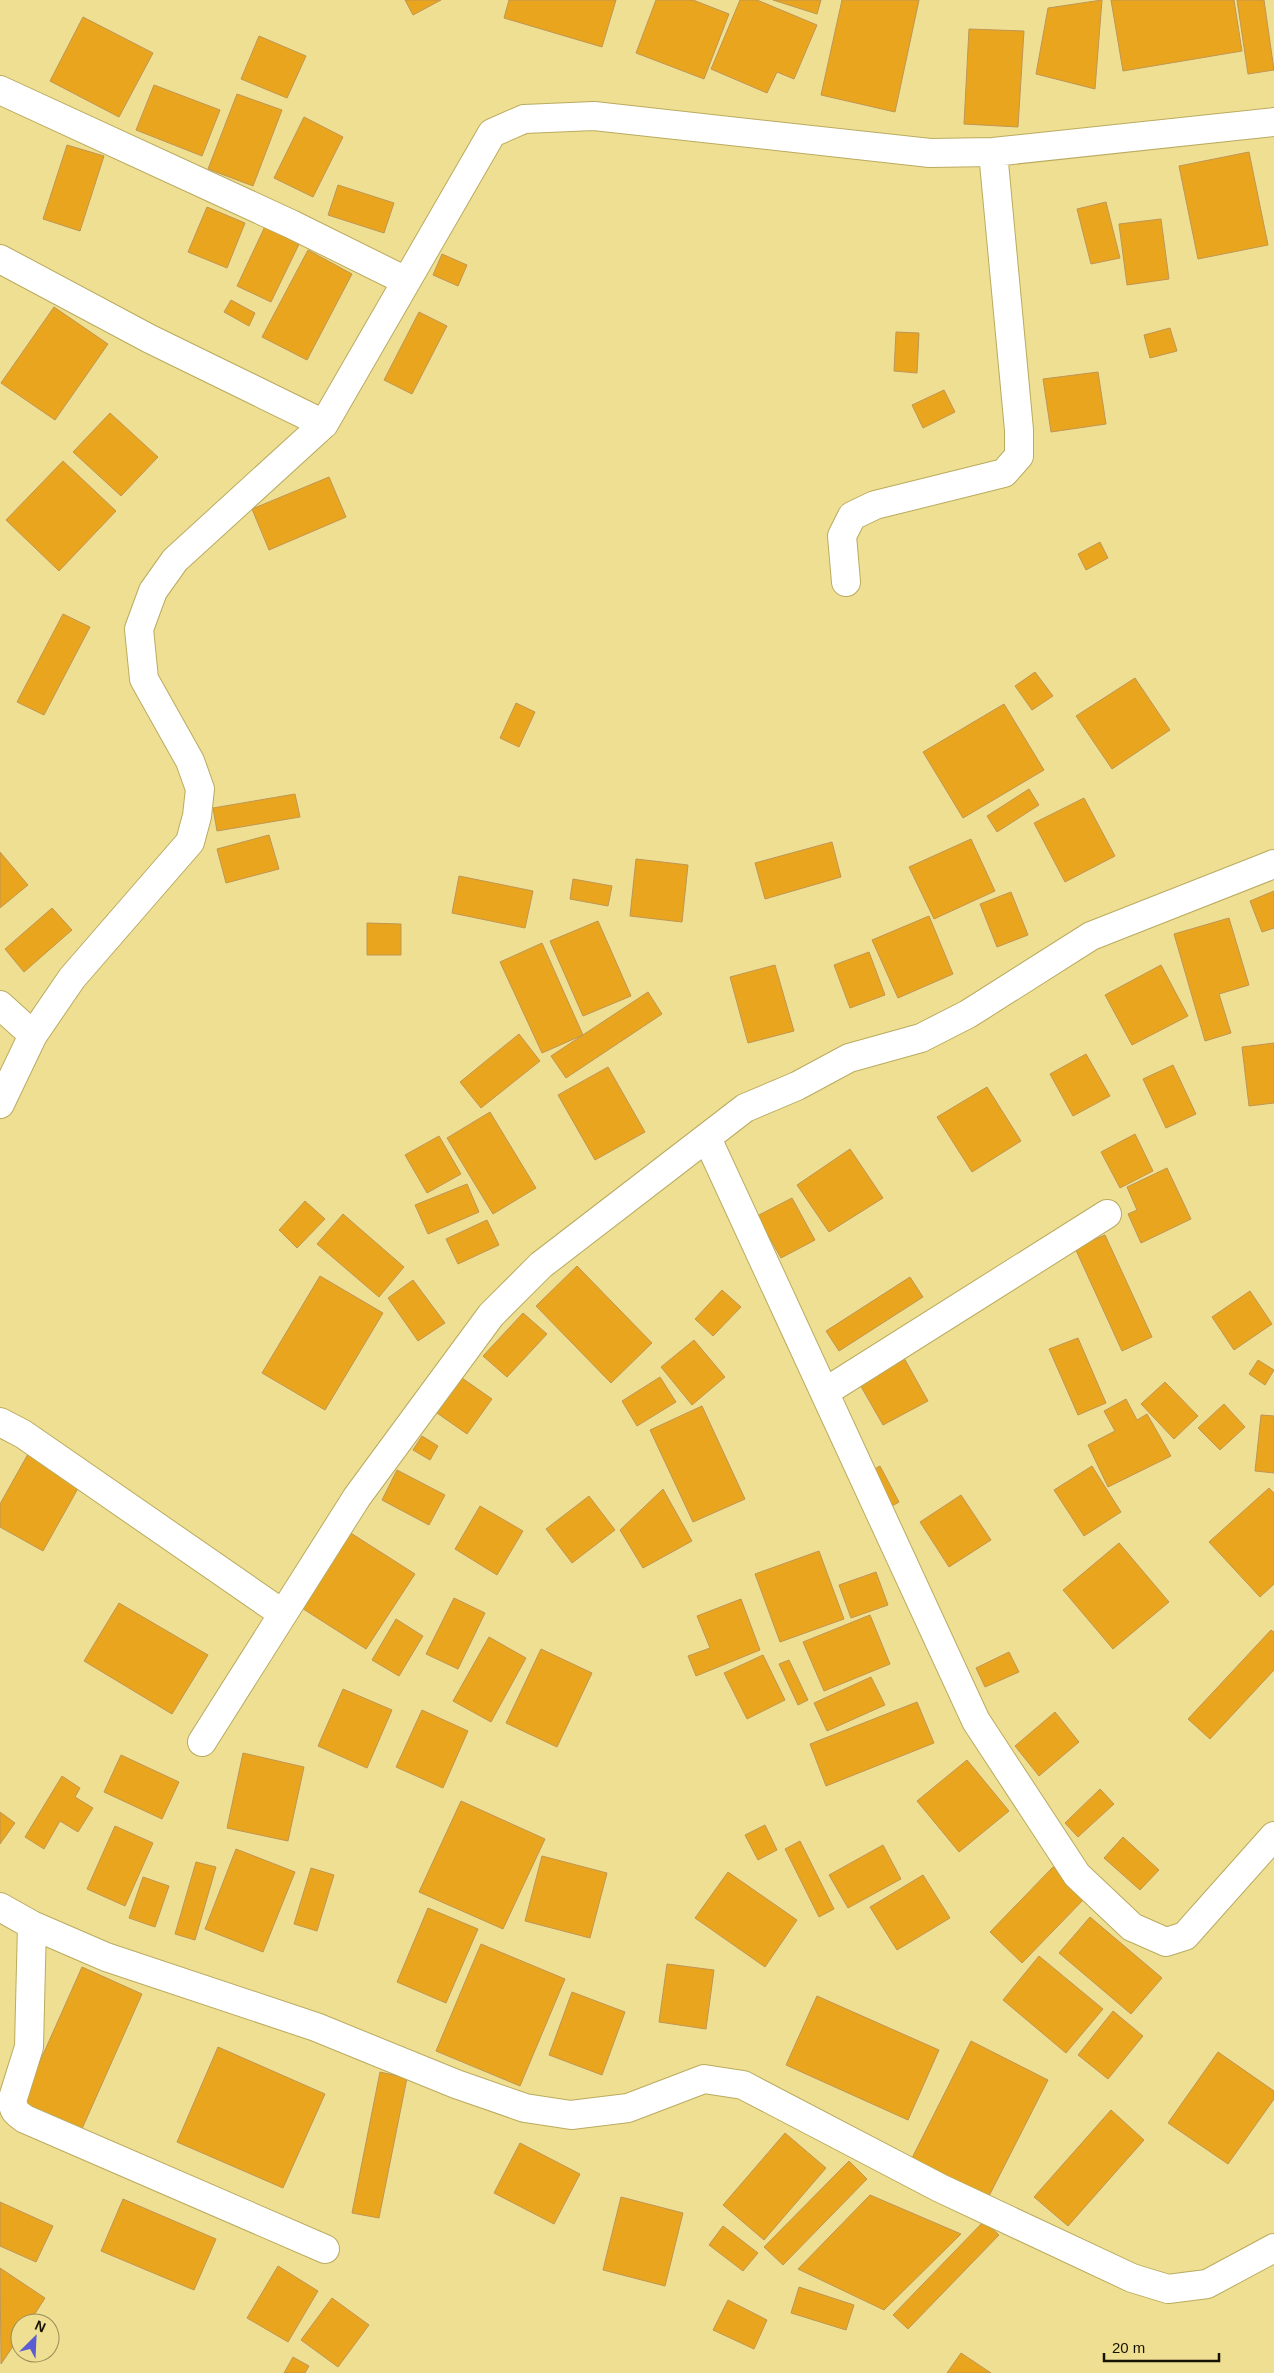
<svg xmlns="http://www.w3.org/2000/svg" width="1274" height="2373" font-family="Helvetica,sans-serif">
  <rect width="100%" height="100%" fill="#efdf92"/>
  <path fill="#e9a51e" stroke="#bf9654" d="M405 0H441L413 15Z
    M509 0H616L602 47 504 18Z
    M656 0H693L729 14 704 79 636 53Z
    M740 0H757L817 25 794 79 777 72 767 93 711 69Z
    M773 0H821L817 14Z
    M842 0H919L895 112 821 95Z
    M1102 0 1095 89 1036 74 1048 8Z
    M1111 0H1234L1242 51 1123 71Z
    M1237 0H1264L1274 70 1248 74Z
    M83 17 153 53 119 117 50 81Z
    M969 29 1024 31 1018 127 964 124Z
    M259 36 306 56 287 98 241 79Z
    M154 85 220 110 202 156 136 130Z
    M237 94 282 110 253 186 208 169Z
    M304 117 343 137 313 197 274 178Z
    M67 145 104 156 80 231 43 219Z
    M1249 152 1268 245 1198 259 1179 166Z
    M338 185 394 203 384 233 328 215Z
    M1106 202 1120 258 1091 264 1077 209Z
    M207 207 245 223 227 268 188 252Z
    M1161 219 1169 279 1127 285 1119 224Z
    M268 220 303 236 271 302 237 286Z
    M308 250 352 274 307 360 262 337Z
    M442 254 467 265 458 286 433 275Z
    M231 300 255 313 249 326 224 312Z
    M54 307 108 344 55 420 1 383Z
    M419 312 447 326 412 394 384 380Z
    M1170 328 1177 351 1150 358 1144 335Z
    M896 332 919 333 917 373 894 371Z
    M1098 372 1106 424 1051 432 1043 379Z
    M944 390 955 412 923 428 912 405Z
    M110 413 158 457 121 496 73 452Z
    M63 461 116 511 59 571 6 520Z
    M329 477 346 517 269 550 252 509Z
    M1100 542 1108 558 1086 570 1078 554Z
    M63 614 90 627 44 715 17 702Z
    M1035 672 1053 696 1032 710 1015 686Z
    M1135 678 1170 730 1112 769 1076 716Z
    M516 703 535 712 519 747 500 738Z
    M1004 704 1044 770 963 818 923 752Z
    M1029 789 1039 805 997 832 987 816Z
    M295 794 300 817 217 831 213 808Z
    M1084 798 1115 856 1065 882 1034 823Z
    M269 835 279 869 226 883 217 849Z
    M971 839 995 891 934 919 909 867Z
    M832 842 841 877 765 899 755 863Z
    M0 852 28 885 0 908Z
    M636 859 688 865 682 922 630 916Z
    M459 876 533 891 525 928 452 913Z
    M573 879 612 886 608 906 570 899Z
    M1274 891V928L1262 932 1250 901Z
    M1011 892 1028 935 997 947 980 904Z
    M52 908 72 930 24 972 5 949Z
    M929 916 953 974 898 998 872 940Z
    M1229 918 1249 985 1219 994 1231 1033 1205 1041 1174 934Z
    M598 921 631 996 583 1016 550 941Z
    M367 923 401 924V955H367Z
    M542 943 583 1035 542 1053 500 962Z
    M869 952 885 995 850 1008 834 965Z
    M775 965 794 1031 748 1043 730 977Z
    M1161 965 1188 1016 1132 1045 1105 995Z
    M648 992 662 1014 566 1078 551 1056Z
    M519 1034 540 1061 481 1108 460 1082Z
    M1274 1043V1103L1249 1106 1242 1047Z
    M1086 1054 1110 1096 1073 1116 1050 1074Z
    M1173 1065 1196 1114 1166 1128 1143 1079Z
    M608 1067 645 1132 595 1160 558 1095Z
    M987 1087 1021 1141 972 1172 937 1117Z
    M490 1112 536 1188 493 1214 447 1138Z
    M1135 1134 1153 1171 1120 1188 1101 1152Z
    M439 1136 461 1174 427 1193 405 1155Z
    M850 1149 883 1198 829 1232 797 1185Z
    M1167 1168 1191 1219 1141 1243 1128 1214 1137 1210 1127 1187Z
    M467 1184 479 1212 428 1234 415 1205Z
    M792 1198 815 1240 781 1258 757 1216Z
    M305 1201 325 1219 297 1248 279 1230Z
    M343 1214 404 1267 379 1297 317 1244Z
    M487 1220 499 1245 458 1264 446 1239Z
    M1105 1235 1152 1337 1122 1351 1075 1248Z
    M577 1266 652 1343 611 1383 536 1306Z
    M320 1276 383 1313 325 1410 262 1373Z
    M910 1277 923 1297 839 1351 826 1331Z
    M413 1280 445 1323 418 1341 388 1298Z
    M722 1290 741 1307 713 1336 695 1319Z
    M1250 1291 1272 1324 1234 1350 1212 1317Z
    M523 1313 547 1334 507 1377 483 1356Z
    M1078 1338 1106 1403 1078 1415 1049 1349Z
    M694 1340 725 1377 692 1405 661 1367Z
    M904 1358 928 1401 883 1425 859 1383Z
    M1258 1360 1274 1370 1265 1385 1249 1374Z
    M660 1377 676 1402 637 1426 622 1401Z
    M462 1378 492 1399 467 1434 437 1413Z
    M1165 1382 1198 1416 1174 1439 1141 1404Z
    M1126 1399 1137 1420 1147 1414 1171 1456 1108 1487 1088 1445 1115 1431 1104 1411Z
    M1224 1404 1245 1427 1220 1450 1198 1428Z
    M702 1406 745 1499 693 1522 650 1430Z
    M1261 1415 1274 1416V1473L1255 1471Z
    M422 1436 438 1446 430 1460 413 1450Z
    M28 1454 81 1483 43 1551 0 1527V1504Z
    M880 1466 899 1502 885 1510 866 1474Z
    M1092 1466 1121 1512 1084 1536 1054 1490Z
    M397 1470 445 1495 429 1525 382 1500Z
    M1269 1488 1274 1493V1584L1260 1597 1209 1542Z
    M663 1489 692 1541 643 1568 620 1530Z
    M961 1495 991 1540 949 1567 920 1522Z
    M589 1496 615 1530 572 1563 546 1529Z
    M480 1506 523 1531 497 1575 455 1549Z
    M346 1530 415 1574 366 1649 297 1605Z
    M1119 1543 1169 1602 1113 1649 1063 1590Z
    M819 1551 844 1619 780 1642 755 1574Z
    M876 1572 888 1605 851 1618 839 1585Z
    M454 1598 485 1613 458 1669 426 1654Z
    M741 1599 760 1650 696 1676 688 1656 710 1648 697 1616Z
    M119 1603 208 1655 172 1714 84 1661Z
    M870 1615 890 1664 824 1691 803 1642Z
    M396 1619 423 1636 399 1676 372 1660Z
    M1271 1630 1274 1632V1670L1210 1739 1188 1719Z
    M489 1637 526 1658 491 1722 453 1701Z
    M541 1649 592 1673 557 1747 506 1723Z
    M1009 1652 1019 1672 985 1687 976 1668Z
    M763 1655 785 1700 747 1719 724 1673Z
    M789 1660 808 1700 798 1705 779 1664Z
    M871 1677 885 1705 827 1731 814 1703Z
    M343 1689 392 1710 367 1768 318 1746Z
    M917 1702 934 1743 826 1786 810 1744Z
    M422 1710 468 1731 443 1788 396 1767Z
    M1055 1712 1079 1742 1039 1776 1015 1746Z
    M243 1753 304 1767 288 1841 227 1828Z
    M121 1755 179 1782 162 1819 104 1792Z
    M967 1760 1009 1811 959 1852 917 1801Z
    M62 1776 80 1788 75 1797 93 1808 78 1832 60 1821 44 1849 25 1837Z
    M1100 1789 1114 1804 1078 1837 1065 1823Z
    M461 1801 545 1839 503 1929 419 1892Z
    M0 1812 15 1823 0 1844Z
    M765 1825 777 1850 758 1860 745 1835Z
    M115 1826 153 1843 125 1906 87 1889Z
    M1123 1837 1159 1870 1140 1890 1104 1858Z
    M800 1841 834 1909 819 1917 785 1849Z
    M883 1845 901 1879 848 1908 829 1875Z
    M236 1849 295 1872 263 1952 205 1929Z
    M542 1856 607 1873 590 1938 525 1921Z
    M196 1862 216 1867 195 1940 175 1934Z
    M1053 1867 1086 1897 1022 1963 990 1932Z
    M311 1868 334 1875 317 1931 294 1924Z
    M728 1872 797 1920 765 1967 695 1918Z
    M923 1875 950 1918 897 1950 870 1907Z
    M143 1877 169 1886 155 1927 129 1918Z
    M428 1908 478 1929 446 2003 397 1982Z
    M1090 1917 1162 1978 1131 2014 1059 1953Z
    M481 1944 565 1979 520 2086 436 2051Z
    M1039 1956 1103 2009 1066 2053 1003 2000Z
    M667 1964 714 1970 706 2029 659 2022Z
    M82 1967 142 1994 81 2131 21 2104Z
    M572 1992 625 2012 602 2075 549 2055Z
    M817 1996 939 2050 908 2120 786 2065Z
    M1113 2011 1143 2036 1108 2079 1078 2055Z
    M971 2041 1048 2080 988 2198 911 2160Z
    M218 2047 325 2094 283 2188 177 2142Z
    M1218 2052 1274 2091V2099L1228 2164 1168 2123Z
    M380 2072 407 2078 379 2218 352 2213Z
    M1111 2110 1144 2140 1068 2226 1034 2197Z
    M785 2133 826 2168 764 2240 723 2205Z
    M520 2143 580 2174 554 2224 494 2193Z
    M849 2161 867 2179 783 2265 764 2247Z
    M870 2195 961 2234 884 2310 798 2269Z
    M621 2197 683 2213 665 2286 603 2270Z
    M123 2199 216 2239 194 2290 101 2251Z
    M0 2202 53 2226 36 2262 0 2246Z
    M984 2221 999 2235 908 2329 893 2315Z
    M723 2226 758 2253 743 2271 709 2245Z
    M278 2266 318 2291 288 2342 247 2318Z
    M0 2268 45 2298 29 2323H20V2336L1 2364Z
    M799 2287 854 2305 846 2330 791 2313Z
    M332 2298 369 2325 338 2367 301 2340Z
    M728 2300 767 2320 754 2349 713 2330Z
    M961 2353 991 2373H947Z
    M293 2357 309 2366 305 2373H284Z"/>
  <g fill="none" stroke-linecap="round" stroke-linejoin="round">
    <defs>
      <path id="minor" d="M0 90 291 224 406 281
        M0 259 150 339 324 424
        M846 582 842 536 852 516 875 505 1004 473 1019 456V430L993 152
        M0 1005 33 1035
        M0 1104 33 1035 72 978 190 842 197 816 200 789 190 761 144 679 139 629 153 591 175 560 324 424 492 133 524 119 594 116 930 153 993 152 1274 122
        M707 1138 976 1721 1077 1875 1132 1927 1166 1942 1185 1936 1274 1836
        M825 1392 1107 1214
        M0 1422 23 1434 283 1614
        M202 1742 357 1497 491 1315 541 1265 745 1108 797 1086 849 1058 921 1038 968 1014 1091 936 1274 864
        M0 1907 32 1925 106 1957 316 2027 456 2084 525 2108 571 2115 628 2108 704 2079 743 2085 940 2188 1132 2278 1168 2289 1207 2284 1274 2248
        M32 1925 29 2047 13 2098C12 2110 16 2113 25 2119L325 2249"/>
    </defs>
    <use href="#minor" stroke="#baab60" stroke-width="30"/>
    <use href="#minor" stroke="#fff" stroke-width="28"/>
  </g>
  <g transform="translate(35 2338) rotate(24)"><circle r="24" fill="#efdf92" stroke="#998d58"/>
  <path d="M0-4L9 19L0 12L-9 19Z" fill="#595cd3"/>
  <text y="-8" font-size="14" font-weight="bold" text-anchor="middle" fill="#181300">N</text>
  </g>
  <path d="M1104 2353v8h115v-8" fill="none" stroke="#181300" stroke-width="2.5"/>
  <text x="1112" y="2353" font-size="15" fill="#181300" stroke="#efdf92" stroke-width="4" paint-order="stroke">20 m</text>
</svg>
